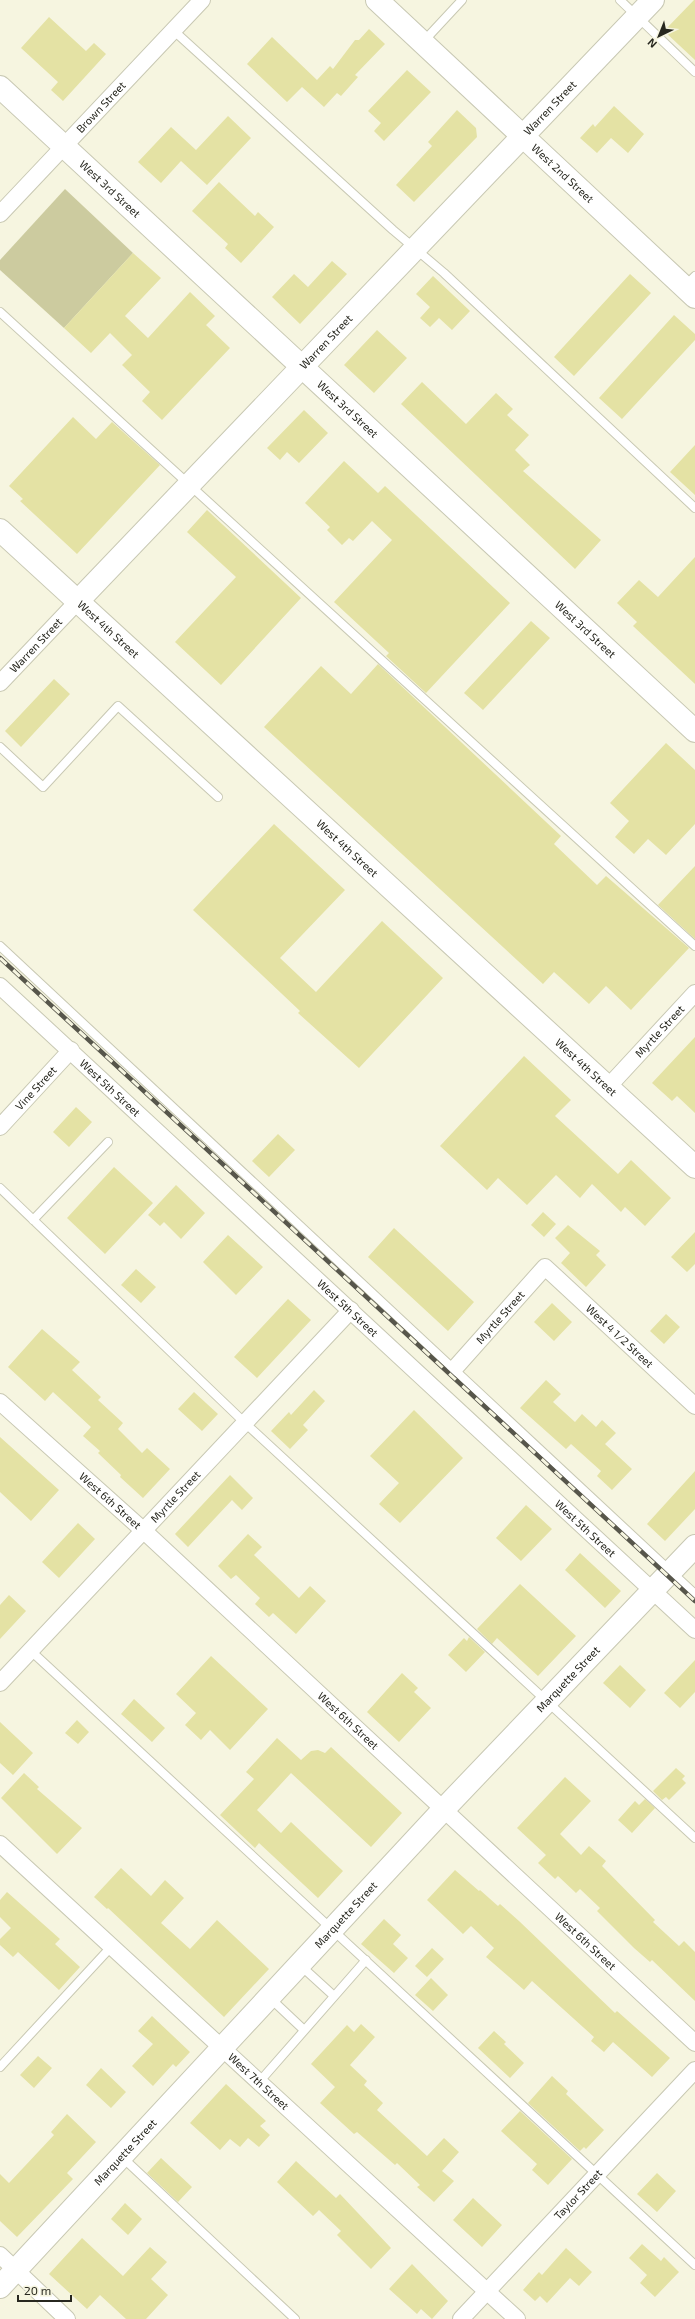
<svg xmlns="http://www.w3.org/2000/svg" width="695" height="2319" font-family="'Exo 2',sans-serif">
  <rect width="100%" height="100%" fill="#f6f5e0"/>
  <path fill="#cccb9f" d="M65 189 133 253 64 328 0 270V260Z"/>
  <path fill="#e4e2a4" d="M694 0H695V60L664 31Z
    M49 17 86 51 94 43 106 54 63 101 51 90 58 82 21 48Z
    M369 29 385 44 355 75 358 77 341 96 337 93 324 107 302 87 287 102 247 64 272 37 317 80 330 66 333 69 355 40H359Z
    M407 70 431 92 384 141 374 131 381 123 368 111Z
    M614 106 644 134 628 153 611 138 597 153 580 138 593 124 595 127Z
    M457 110 476 128 477 137 414 202 396 185 432 146 428 142Z
    M228 116 251 138 207 185 181 161 161 183 138 162 171 127 196 150Z
    M219 182 255 216 258 212 274 227 241 263 225 248 228 244 192 211Z
    M133 253 161 278 125 316 148 338 190 292 215 316 206 325 230 348 162 420 142 401 150 392 122 365 132 355 110 333 91 353 64 328Z
    M332 261 347 274 300 324 272 297 294 274 308 287Z
    M630 274 651 293 574 376 554 357Z
    M433 276 470 311 452 330 439 318 430 327 420 318 430 307 416 294Z
    M674 315 695 334V340L622 419 599 398Z
    M377 330 407 358 374 393 344 365Z
    M422 382 466 424 496 393 513 409 507 415 529 435 515 450 530 465 523 471 601 540 575 569 401 404Z
    M304 410 328 433 299 463 287 452 280 460 267 448Z
    M73 417 96 439 112 422 160 465 77 554 20 501 23 499 9 486Z
    M695 445V495L670 472Z
    M344 461 378 493 385 486 510 603 426 693 386 656 389 653 334 602 392 540 372 521 353 541 349 538 342 545 327 530 330 527 305 503Z
    M207 510 301 598 221 685 175 642 236 577 187 532Z
    M695 557V684L633 626 637 622 617 603 639 580 658 597Z
    M531 621 550 638 483 710 464 693Z
    M378 664 561 836 554 844 597 885 606 876 689 948 631 1010 606 986 589 1004 554 972 543 984 264 727 321 666 351 694Z
    M54 679 70 694 21 747 5 731Z
    M666 743 695 770V824L666 855 648 839 634 854 615 837 629 821 610 803Z
    M274 824 345 890 280 958 316 992 382 921 443 978 359 1068 298 1013 300 1011 193 910Z
    M695 866V939L658 905Z
    M695 1037V1113L677 1096 672 1101 652 1083Z
    M524 1056 571 1100 555 1116 618 1174 631 1160 671 1198 645 1226 625 1207 621 1212 592 1184 580 1198 556 1175 527 1205 498 1178 487 1190 440 1146Z
    M76 1107 92 1122 69 1147 53 1132Z
    M278 1134 295 1150 269 1177 252 1161Z
    M114 1167 153 1203 105 1254 67 1218Z
    M176 1185 205 1213 181 1239 164 1222 160 1226 148 1215Z
    M543 1212 556 1224 544 1237 531 1225Z
    M568 1225 600 1251 596 1255 606 1265 586 1287 561 1263 570 1253 555 1238Z
    M394 1228 474 1302 448 1331 368 1257Z
    M695 1232V1264L687 1272 671 1257Z
    M228 1235 263 1267 236 1295 203 1262Z
    M136 1269 156 1287 141 1303 121 1285Z
    M288 1299 311 1320 257 1378 234 1357Z
    M552 1303 572 1322 554 1341 534 1322Z
    M666 1314 680 1327 664 1344 650 1331Z
    M42 1329 80 1362 72 1370 101 1397 98 1400 123 1423 118 1429 142 1453 147 1448 170 1469 143 1498 120 1477 121 1475 98 1453 100 1451 83 1436 91 1427 53 1392 45 1401 8 1367Z
    M546 1380 561 1394 553 1402 575 1422 582 1414 596 1427 602 1420 616 1433 605 1444 632 1469 612 1490 597 1476 601 1471 571 1444 566 1449 520 1408Z
    M314 1390 325 1401 303 1425 308 1430 290 1449 271 1431 289 1412 291 1415Z
    M194 1392 218 1414 202 1431 178 1409Z
    M414 1410 463 1458 400 1523 379 1504 399 1483 370 1456Z
    M0 1437 59 1490 31 1521 0 1492Z
    M695 1471V1509L665 1541 647 1524Z
    M230 1475 253 1498 242 1510 232 1500 188 1547 175 1534Z
    M526 1505 552 1529 521 1561 496 1538Z
    M78 1523 95 1539 59 1578 42 1562Z
    M248 1534 262 1547 254 1555 299 1598 310 1586 326 1601 296 1634 273 1613 269 1617 255 1604 260 1598 236 1575 231 1579 218 1566Z
    M580 1553 621 1591 605 1608 565 1570Z
    M520 1584 576 1636 538 1676 497 1638 492 1644 477 1629Z
    M9 1595 26 1611 0 1639V1605Z
    M469 1637 485 1652 466 1672 448 1655 464 1638 467 1641Z
    M211 1656 268 1709 230 1750 210 1730 201 1740 185 1725 196 1713 176 1694Z
    M695 1660V1692L680 1708 664 1693Z
    M620 1665 646 1690 630 1708 603 1683Z
    M402 1673 418 1688 414 1692 431 1708 399 1742 367 1712Z
    M134 1699 165 1728 152 1742 121 1714Z
    M77 1720 89 1732 78 1744 65 1733Z
    M0 1722 33 1753 13 1775 0 1763Z
    M277 1738 301 1760 311 1751 318 1750 325 1753 331 1747 402 1813 371 1847 291 1773 257 1810 281 1833 291 1822 343 1871 318 1898 259 1843 255 1848 220 1815 254 1779 246 1772Z
    M676 1768 685 1776 682 1779 686 1783 669 1800 666 1797 662 1800 653 1791Z
    M24 1773 39 1787 37 1789 82 1828 57 1854 1 1798Z
    M565 1777 591 1801 560 1834 581 1855 589 1846 606 1861 602 1866 655 1920 653 1922 679 1946 684 1941 695 1952V2001L652 1960 650 1962 634 1948 597 1911 600 1908 580 1889 576 1893 558 1876 555 1879 538 1863 546 1855 517 1828Z
    M645 1799 655 1808 632 1833 618 1820 635 1801 639 1805Z
    M121 1868 151 1896 165 1880 184 1898 161 1923 190 1949 217 1920 269 1969 224 2017 108 1908 107 1909 94 1897Z
    M455 1870 479 1891 480 1890 498 1906 500 1904 519 1921 615 2013 617 2011 670 2058 652 2077 613 2042 604 2052 591 2041 594 2037 532 1981 524 1990 486 1957 494 1948 471 1926 463 1934 427 1900Z
    M7 1892 60 1939 55 1944 80 1967 59 1990 18 1952 13 1957 0 1945V1939L11 1928 0 1917V1900Z
    M384 1919 401 1935 393 1944 408 1958 394 1973 361 1944Z
    M432 1948 444 1959 427 1977 415 1966Z
    M431 1978 448 1995 433 2011 415 1995Z
    M152 2016 190 2052 176 2067 173 2064 153 2086 132 2066 153 2044 138 2031Z
    M361 2024 375 2037 350 2065 367 2081 364 2085 383 2103 377 2110 427 2156 444 2138 459 2152 442 2171 454 2181 434 2202 417 2187 420 2185 397 2163 395 2165 357 2132 354 2134 320 2103 335 2087 311 2064 347 2025 354 2032Z
    M494 2031 506 2042 504 2044 524 2063 510 2078 478 2048Z
    M38 2056 52 2068 34 2088 20 2075Z
    M101 2068 126 2092 111 2108 86 2085Z
    M552 2076 568 2091 566 2094 604 2130 586 2149 584 2147 580 2151 528 2103Z
    M226 2084 266 2121 260 2126 270 2135 259 2147 248 2138 240 2147 230 2139 220 2150 190 2123Z
    M520 2111 572 2159 548 2185 532 2170 537 2164 501 2131Z
    M67 2114 96 2142 67 2173 73 2179 17 2237 0 2221V2174L9 2183 54 2135 51 2132Z
    M161 2158 192 2187 178 2202 147 2173Z
    M296 2161 336 2198 340 2194 391 2248 371 2269 337 2235 341 2231 319 2210 313 2216 277 2182Z
    M657 2173 676 2191 657 2212 637 2194Z
    M473 2198 502 2225 482 2247 453 2220Z
    M125 2203 142 2219 128 2235 111 2219Z
    M82 2238 123 2276 150 2247 167 2262 151 2279 168 2295 146 2319H126L100 2295 87 2309 49 2274Z
    M642 2244 661 2261 664 2257 679 2272 655 2297 640 2283 647 2275 629 2258Z
    M566 2248 592 2272 579 2286 570 2278 547 2303 540 2296 535 2301 523 2290 539 2272 542 2275Z
    M412 2264 448 2301 432 2319 421 2309 417 2314 389 2289Z"/>
  <g fill="none" stroke-linecap="round" stroke-linejoin="round">
    <defs>
      <path id="lane" d="M620 0 695 72
        M173 30 393 230 444 273 695 508
        M423 42 462 0
        M684 287 695 276
        M0 312 695 946
        M0 747 43 787 118 706 218 797
        M0 946 695 1594
        M0 1188 245 1423 695 1838
        M33 1220 108 1142
        M31 1651 695 2265
        M300 1965 334 1996
        M270 1998 304 2030
        M0 2067 111 1947
        M260 2081 366 1960
        M122 2157 295 2319"/>
      <g id="street">
        <path id="s1" d="M0 214 202 0"/>
        <path id="s2" d="M0 683 77 602"/>
        <path id="s3" d="M0 986 695 1630"/>
        <path id="s4" d="M608 1087 695 993"/>
        <path id="s5" d="M0 1127 71 1050"/>
        <path id="s6" d="M455 1368 545 1267 695 1406"/>
        <path id="s7" d="M0 1402 144 1531 695 2043"/>
        <path id="s8" d="M0 1683 351 1310"/>
        <path id="s9" d="M0 1844 517 2319"/>
        <path d="M0 2255 67 2319"/>
        <path id="s10" d="M461 2319 695 2070"/>
      </g>
      <g id="secondary">
        <path id="s11" d="M377 0 695 297"/>
        <path id="s12" d="M0 87 695 731"/>
        <path id="s13" d="M0 530 695 1167"/>
        <path id="s14" d="M77 602 653 0"/>
        <path id="s15" d="M0 2287 443 1810 695 1546"/>
      </g>
    </defs>
    <use href="#lane" stroke="#c8c8b3" stroke-width="10"/>
    <use href="#street" stroke="#c8c8b3" stroke-width="18"/>
    <use href="#secondary" stroke="#c8c8b3" stroke-width="24"/>
    <use href="#lane" stroke="#fff" stroke-width="8"/>
    <use href="#street" stroke="#fff" stroke-width="16"/>
    <use href="#secondary" stroke="#fff" stroke-width="22"/>
    <defs>
      <path id="rail" d="M0 958 695 1601"/>
    </defs>
    <use href="#rail" stroke="#57564b" stroke-width="4.5"/>
    <use href="#rail" stroke="#f6f5e0" stroke-width="3" stroke-dasharray="9" stroke-linecap="butt"/>
  </g>
  <g text-anchor="middle" stroke-width="3.5" stroke-linejoin="round" paint-order="stroke">
    <g font-size="11" fill="#27271f" stroke="#f6f5e0">
      <text dy="4" stroke="none"><textPath href="#s1" startOffset="147">Brown Street</textPath></text>
      <text dy="4" stroke="none"><textPath href="#s14" startOffset="684">Warren Street</textPath></text>
      <text dy="4" stroke="none"><textPath href="#s11" startOffset="254">West 2nd Street</textPath></text>
      <text dy="4" stroke="none"><textPath href="#s12" startOffset="150">West 3rd Street</textPath></text>
      <text dy="4" stroke="none"><textPath href="#s14" startOffset="360">Warren Street</textPath></text>
      <text dy="4" stroke="none"><textPath href="#s12" startOffset="474">West 3rd Street</textPath></text>
      <text dy="4" stroke="none"><textPath href="#s12" startOffset="798">West 3rd Street</textPath></text>
      <text dy="4" stroke="none"><textPath href="#s13" startOffset="147">West 4th Street</textPath></text>
      <text dy="4" stroke="none"><textPath href="#s2" startOffset="52">Warren Street</textPath></text>
      <text dy="4" stroke="none"><textPath href="#s13" startOffset="471">West 4th Street</textPath></text>
      <text dy="4" stroke="none"><textPath href="#s4" startOffset="76">Myrtle Street</textPath></text>
      <text dy="4" stroke="none"><textPath href="#s13" startOffset="795">West 4th Street</textPath></text>
      <text dy="4" stroke="none"><textPath href="#s3" startOffset="150">West 5th Street</textPath></text>
      <text dy="4" stroke="none"><textPath href="#s5" startOffset="53">Vine Street</textPath></text>
      <text dy="4" stroke="none"><textPath href="#s3" startOffset="474">West 5th Street</textPath></text>
      <text dy="4" stroke="none"><textPath href="#s6" startOffset="68">Myrtle Street</textPath></text>
      <text dy="4" stroke="none"><textPath href="#s6" startOffset="237">West 4 1/2 Street</textPath></text>
      <text dy="4" stroke="none"><textPath href="#s8" startOffset="256">Myrtle Street</textPath></text>
      <text dy="4" stroke="none"><textPath href="#s7" startOffset="148">West 6th Street</textPath></text>
      <text dy="4" stroke="none"><textPath href="#s3" startOffset="798">West 5th Street</textPath></text>
      <text dy="4" stroke="none"><textPath href="#s15" startOffset="832">Marquette Street</textPath></text>
      <text dy="4" stroke="none"><textPath href="#s7" startOffset="472">West 6th Street</textPath></text>
      <text dy="4" stroke="none"><textPath href="#s15" startOffset="508">Marquette Street</textPath></text>
      <text dy="4" stroke="none"><textPath href="#s7" startOffset="796">West 6th Street</textPath></text>
      <text dy="4" stroke="none"><textPath href="#s9" startOffset="351">West 7th Street</textPath></text>
      <text dy="4" stroke="none"><textPath href="#s15" startOffset="184">Marquette Street</textPath></text>
      <text dy="4" stroke="none"><textPath href="#s10" startOffset="171">Taylor Street</textPath></text>
    </g>
  </g>
  <g transform="translate(659 36) rotate(223)" stroke="#f6f5e0" stroke-width="3" paint-order="stroke">
  <path d="M0-3L7 15L0 10L-7 15Z" fill="#27271f"/>
  <text y="-6" font-size="11" font-weight="bold" text-anchor="middle" fill="#27271f">N</text>
  </g>
  <path d="M18 2295v6h53v-6" fill="none" stroke="#27271f" stroke-width="2"/>
  <text x="24" y="2295" font-size="12" fill="#27271f" stroke="#f6f5e0" stroke-width="3" paint-order="stroke">20 m</text>
</svg>
